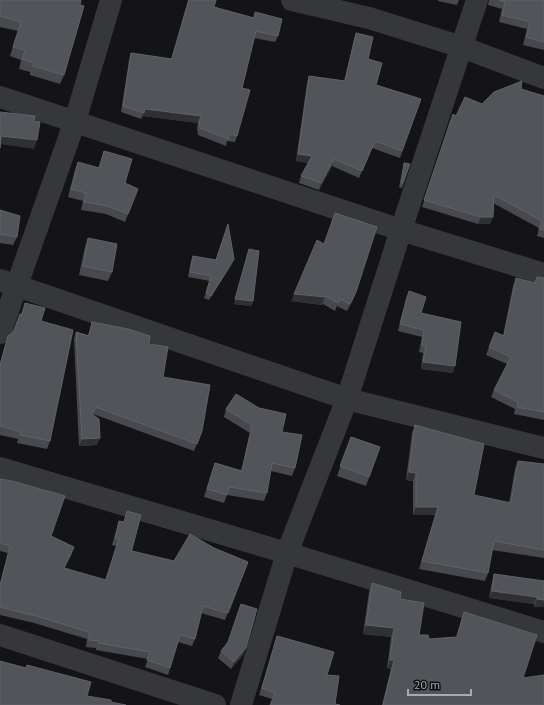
<svg xmlns="http://www.w3.org/2000/svg" width="544" height="705" font-family="'PT Sans',sans-serif">
  <rect width="100%" height="100%" fill="#141416"/>
  <g fill="none" stroke-linecap="round" stroke-linejoin="round">
    <path stroke="#35373b" stroke-width="22" d="M292 0 369 18 462 47 544 78
      M0 97 401 230 544 274
      M0 280 347 399 544 448
      M0 333 75 121 111 0
      M0 468 287 553 544 632
      M0 635 215 705
      M241 705 287 553 347 399 401 230 477 0"/>
  </g>
  <path fill="#47494e" d="M0 0H81L64 75 60 84 30 75V72L19 69 21 60 10 56 18 31 0 27Z
    M188 0H216L214 7 253 18 255 12 278 36 275 42 254 38 242 88 237 136 235 142 227 141 226 146 198 135 197 128 198 123 143 116 141 119 121 112 129 60 131 53 171 59Z
    M438 0H459L457 5 438 1Z
    M489 0H544V50L523 45 527 29 499 22 502 9 488 5Z
    M356 33 368 59 376 85 421 99 400 158 372 148 359 178 332 166 319 190 299 183 301 176 308 163 296 161 307 83 309 76 344 81 354 40Z
    M521 89 544 96V238L537 236 539 228 493 203V217L490 224H478L422 207 450 121 456 116 482 104Z
    M104 151 125 183 135 196 125 222 106 214 81 210 83 201 68 197 75 170 78 162 99 168Z
    M404 163 410 164 402 188 399 187 403 168Z
    M0 210 17 237 13 245 0 243Z
    M88 238 112 272 108 281 79 275 85 247Z
    M249 249 253 301 251 306 234 304Z
    M193 256 216 260 234 259 232 264 209 300 204 298 210 281 188 277 191 261Z
    M537 277 544 278V420L514 414 515 409 491 397 494 390 507 364 486 355 489 347 503 336 513 286 516 278 535 283Z
    M409 291 421 313 453 373 421 369 423 353 419 352 422 337 398 331 406 298Z
    M356 292 353 300 347 311 337 306 335 311 323 304 322 305 291 301Z
    M25 303 41 321 50 441 47 449 17 443 18 439 0 435V363L5 344 8 336 11 334 14 330 21 314Z
    M92 322 149 344 163 377 202 431 194 451 93 414V415L97 445 79 446 74 339 76 332 88 335Z
    M226 409 282 432 295 468 292 476 271 471 267 493 264 501 227 495 224 503 204 497 215 463 241 471 250 433 224 417Z
    M415 425 474 495 509 503 515 469 518 461 544 464V558L492 550 488 573 485 581 419 569 435 515H413V481L406 480 412 433Z
    M351 437 380 447 366 486 337 476Z
    M0 479 51 536 72 554 64 568 105 580 116 546 112 545 117 528 119 521 124 522 127 511 131 553 174 561 245 569 225 620 201 613 195 639 192 646 178 642 168 675 145 667 148 659 96 650V648L86 647 87 639 34 623 0 615V583L8 553 0 551Z
    M494 574 544 581V607H534V604L489 598 492 582Z
    M372 583 400 599 419 635 429 639 456 637 464 612 523 678 544 705H382L391 669 387 668 391 637 363 634 369 592Z
    M241 604 243 655 231 669 218 658 221 651 228 643Z
    M277 636 327 675 335 704 272 699 259 695Z"/>
  <path fill="#2e3033" d="M145 109 201 116 198 123 142 116Z
    M1 136 37 140 34 149 0 144Z
    M298 154 312 156 309 163 296 161Z
    M334 159 332 166 319 190 321 183Z
    M481 217H493L490 224H478Z
    M234 259 232 264 209 300 211 296Z
    M356 292 353 300 347 311 350 304Z
    M294 294 325 297 322 305 291 301Z
    M235 299 253 301 251 306 234 304Z
    M423 362 455 366 453 373 421 369Z
    M100 438 97 445 79 446 82 439Z
    M409 472 416 473 413 481 406 480Z
    M416 507H438L435 515H413Z
    M74 547 72 554 61 575 64 568Z
    M492 591 537 597 534 604 489 598Z
    M537 599 544 600V607H534Z
    M366 625 394 628 391 637 363 634Z
    M246 648 243 655 231 669 234 662Z
    M390 660H394L391 669 387 668Z"/>
  <path fill="#515459" stroke="#5f6268" d="M0 0H81L80 5 84 6 64 75 33 66 34 63 22 59 25 50 13 47 21 22 0 16Z
    M189 0H216L214 7 254 18 255 12 282 19 278 36 256 31 242 88 250 90 237 136 230 134 228 139 200 128 199 122 201 116 145 109 144 113 123 106 131 53 172 59Z
    M499 0H544V42L526 37 530 22 502 15 505 2Z
    M356 33 373 37 368 59 382 63 376 85 421 99 402 151 375 141 362 171 334 159 321 183 301 176 312 156 298 154 309 76 345 81Z
    M522 81 521 89 544 96V230L539 229 542 221 494 195 493 217H481L424 200 453 114 456 116 465 97 482 104 494 92Z
    M0 112 35 116 34 121 40 122 37 140 1 136 0 148Z
    M104 151 132 159 125 183 138 189 128 214 108 206 84 202 86 193 71 189 78 162 99 168Z
    M404 163 410 164 403 183H401Z
    M0 210 20 216 17 237 0 234Z
    M335 213 377 227 356 292 350 304 340 299 338 303 326 296 325 297 294 294 317 240 324 244Z
    M228 224 234 259 211 296 206 293 211 276 190 272 193 256 216 260Z
    M88 238 117 244 112 272 83 266Z
    M249 249 259 251 253 301 235 299Z
    M537 277 544 278V412L517 407 518 402 494 390 511 357 489 347 495 332 504 336 516 278 535 283Z
    M409 291 426 297 421 313 461 322 455 366 423 362 426 346 422 345 424 330 400 324Z
    M25 303 45 308 41 321 73 330 50 441 20 435 21 432 0 426V380L1 375H0V366L8 336 11 334 14 330 20 314 22 315Z
    M92 322 128 329 150 336 149 344 168 347 163 377 210 385 202 431 197 444 96 407 92 414 99 419 100 438 82 439 76 332 89 336Z
    M236 394 259 408 286 414 282 432 302 435 295 468 272 463 267 493 229 487 227 495 207 489 215 463 242 471 252 425 226 409Z
    M415 425 484 444 474 495 511 503 518 461 544 464V550L494 541 488 573 422 561 438 507H416V473L409 472Z
    M351 437 380 447 369 477 340 466Z
    M0 479 12 481 65 496 51 536 74 547 64 568 106 580 119 539 115 538 119 521 124 522 127 511 141 515 131 553 132 551 174 561 190 534 214 548 248 562 228 613 203 606 195 639 180 635 170 668 147 660 150 652 98 643 99 641 89 640V632L36 616 0 607V586L10 546 0 543Z
    M494 574 544 581V600L537 599V597L492 591Z
    M372 583 401 592 400 599 424 603 419 635H428L429 639 457 637 464 612 537 635 523 678 544 675V705H383L394 660H390L394 628 366 625Z
    M241 604 257 609 246 648 234 662 221 651 228 642Z
    M277 636 334 652 327 675 339 676 335 704 340 705H270L275 693 262 688Z
    M0 661 26 668 27 665 91 682 87 696 111 700V702L126 705H0Z"/>
  <path d="M408 689v6h63v-6" fill="none" stroke="#a6acb6" stroke-width="2"/>
  <text x="414" y="689" font-size="12" fill="#a6acb6" stroke="#0f0f11" stroke-width="3" paint-order="stroke">20 m</text>
</svg>
